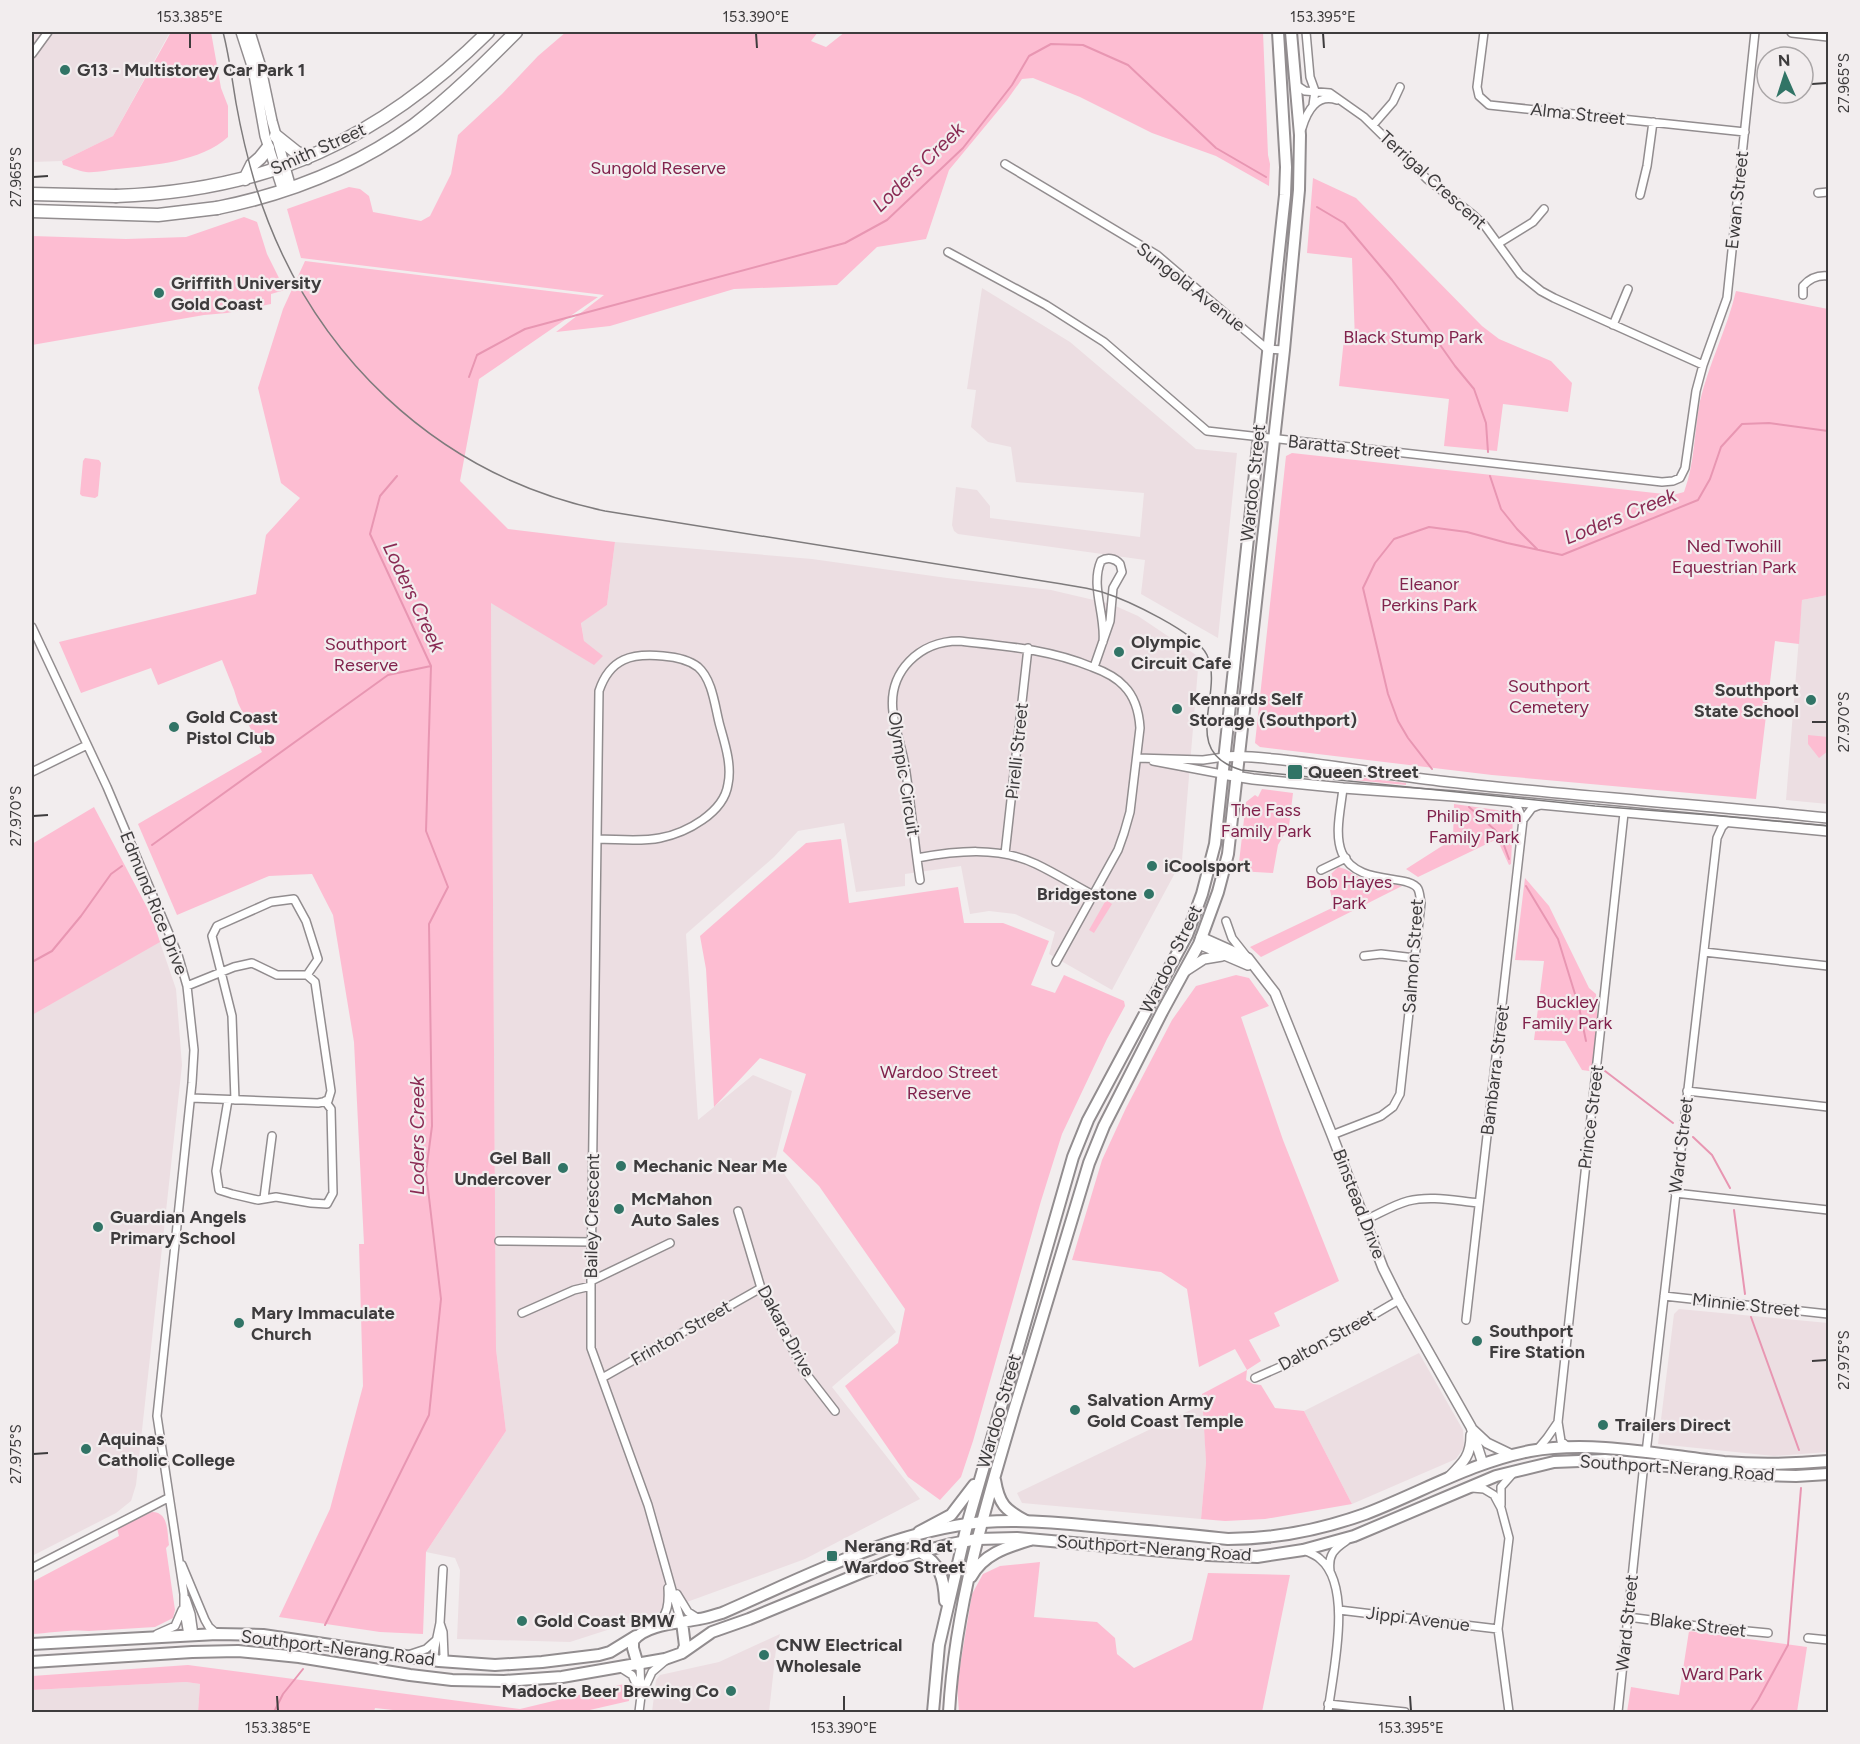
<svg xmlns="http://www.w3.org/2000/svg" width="1860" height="1744" font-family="Figtree,sans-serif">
  <rect width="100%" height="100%" fill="#f2edee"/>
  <path fill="#ecdee2" d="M32 32H170L113 136 62 161 32 162Z
    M982 288 1070 342 1196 449 1237 453 1218 638 1141 594 1145 560 958 534 954 531 952 525 956 487 977 490 990 506V518L1140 537 1144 493 1016 482 1011 447 988 442 971 427 976 390 967 389Z
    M615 542 812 559 947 578 1051 590 1111 604 1138 616 1199 657 1182 860 1112 990 1049 954 1055 932 1015 914 989 911 970 914 961 866 905 874V886L856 892 844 823 798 831 774 857 686 934 698 1120 753 1075 792 1091 775 1161 896 1332 832 1387 920 1499 805 1559 629 1623 570 1642 457 1639 460 1570 455 1558 426 1552 506 1431 496 1349 491 602 584 641 581 622 607 605Z
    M1828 595V804L1786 800 1802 600Z
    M150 913 176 989 182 1065 136 1485 131 1501 116 1513 32 1556V980Z
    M1679 1309 1828 1323V1452L1774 1456 1658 1444 1674 1314Z
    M1419 1353 1463 1430 1464 1447 1456 1459 1352 1504 1304 1411Z
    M1203 1404 1206 1462 1201 1519 1022 1503 1017 1493Z
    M780 1634 776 1649 769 1712H652L656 1680 660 1675 719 1662Z
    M186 1682 200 1684 198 1712H32V1690Z"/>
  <path fill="#fdbdd2" d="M171 32H211L221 88 228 106V137C200 162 154 165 118 169 108 170 96 173 86 172 78 171 70 167 63 165L62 161 113 136Z
    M566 32H818L811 41 826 47 845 32H1263L1268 155 1270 164 1269 186 1216 156 1152 133 1080 97 1033 78 1022 79 1007 100 949 170 926 239 877 247 837 285 734 289 610 326 556 332 604 295 301 258 287 209 349 187 360 189 369 196 373 212 421 221 430 216 451 174 458 135 502 94 538 56Z
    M1313 178 1356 198 1482 326 1499 339 1551 361 1572 383 1568 412 1503 404 1497 451 1444 446 1449 399 1339 386 1344 339 1355 340 1352 258 1307 253Z
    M244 217 257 222 267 254 285 290 271 294V304L227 313 204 315 32 345V236L126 239 186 237Z
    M305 261 598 297 479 379 460 481 508 529 615 542 607 605 581 623 584 641 603 656 594 665 491 603 496 1349 506 1431 426 1552 423 1634 380 1632 279 1617 330 1509 363 1386 359 1244H364L354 1042 333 915 312 874 269 876 177 915 138 824 262 752 238 703 234 690 222 660 158 685 151 668 81 693 59 642 256 594 266 535 300 498 281 483 258 388 283 309Z
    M1736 291 1828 309V595L1802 600 1799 644 1775 641 1756 799 1492 775 1260 747 1255 743 1286 456 1292 453 1673 495 1684 492C1695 463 1694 432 1700 401 1709 363 1727 329 1736 291Z
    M85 458 99 460 101 463 98 496 95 498 82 496 80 494 83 461Z
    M1808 735 1828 737V751L1819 758 1808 744Z
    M1321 773 1329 774 1331 776 1332 774 1406 783V785L1321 777Z
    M1262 789 1293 793 1289 826 1278 845 1273 873 1238 871 1246 802 1255 795 1258 797Z
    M1454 804 1497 810 1513 817 1511 864 1509 865 1497 839 1418 877 1406 869 1453 839Z
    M94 807 150 913 160 942 32 1015V844Z
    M841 839 849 903 958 887 964 923H1003L1049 941 1031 985 1055 993 1064 975 1124 1001 1125 1006 1107 1039 1062 1134 1041 1201 973 1441 961 1477 940 1500 908 1477 845 1386 898 1343 905 1309 819 1186 783 1151 806 1074 760 1058 714 1107 706 969 700 936 806 843Z
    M1338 867 1345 869 1359 877 1402 886 1261 957 1250 947 1334 907 1327 878Z
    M1525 878 1549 906 1589 988 1596 994 1599 1050 1596 1072 1582 1070 1565 1041 1534 1040 1544 961 1515 960Z
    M1106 900 1112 904 1094 933 1089 930Z
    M1236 975 1249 978 1269 1006 1241 1017 1283 1140 1339 1281 1274 1313 1280 1326 1249 1340 1261 1361 1247 1370 1246 1380 1253 1384 1261 1385 1275 1408 1304 1411 1352 1504 1265 1519 1225 1521 1201 1519 1206 1462 1202 1394 1247 1370 1235 1349 1199 1367 1187 1289 1161 1272 1072 1260 1102 1160 1126 1108 1172 1020 1196 986Z
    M152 1512C169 1512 167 1532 169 1545L166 1548 175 1610 173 1618 155 1627 89 1631C73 1629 49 1633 32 1634V1582L119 1536 117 1528Z
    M1040 1562 1034 1617 1097 1622 1115 1638 1117 1654 1134 1668 1192 1640 1208 1573 1290 1575 1262 1712H959L957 1684 972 1594 983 1574 1000 1566Z
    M1689 1631 1807 1647 1797 1712H1627L1631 1687 1679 1695Z
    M188 1665 520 1709 624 1684 630 1686 629 1701 581 1712H411L375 1708 374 1712H198L200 1684 186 1682 32 1690V1676Z"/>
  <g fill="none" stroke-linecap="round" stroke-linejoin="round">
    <path stroke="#e896b2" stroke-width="2" d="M1317 207 1344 223 1392 280 1426 325 1455 366 1474 389 1486 423 1488 452
      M469 377 477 355 525 329 845 243 887 220 963 148 1012 85 1029 56 1051 44 1083 45 1128 65 1216 148 1266 177
      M1490 476 1501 509 1517 529 1537 549
      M1432 769 1408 738 1398 721 1388 694 1363 588 1375 563 1394 539 1429 527 1467 532 1507 543 1562 555 1698 500 1710 479 1721 447 1742 424 1769 423 1828 431
      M1469 807 1495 830 1502 840 1509 859
      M152 845 388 675 431 666
      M1526 886 1558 939 1579 1007 1586 1041
      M32 962 52 951 81 916 111 874 122 866
      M1605 1071 1673 1123
      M1693 1137 1712 1155 1730 1188
      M1734 1210 1745 1294
      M1751 1317 1799 1450
      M325 1625 429 1415 441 1299 426 1172 432 1126 429 924 448 887 426 831 431 666 370 534 380 496 397 476
      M274 1712 283 1694 303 1669
      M1750 1712 1758 1700 1788 1645 1801 1488"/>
    <defs>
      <path id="minor" d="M1306 32 1310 77 1315 91 1313 105
        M1484 32 1477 87 1479 96 1489 105 1745 132
        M32 54 48 32
        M1296 85 1305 91 1330 93 1364 117 1427 179 1472 214 1485 226 1520 274 1541 291 1554 298 1703 365
        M1373 125 1393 102 1400 87
        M1302 128C1307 111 1317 93 1337 100
        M1005 164 1157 255 1267 349 1284 350
        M1818 193 1828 192
        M1640 195 1647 166 1653 122
        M1499 243 1533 222 1544 209
        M948 252 1046 305 1104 342 1207 431 1662 482 1673 481 1680 478 1685 468 1696 391 1703 365 1727 298 1755 32
        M1803 295V286C1810 278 1818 275 1828 276
        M1613 325 1628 289
        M32 627 107 787 178 955 187 986 194 1050 192 1083 157 1416 184 1594V1612L188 1635
        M1094 667 1110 621 1113 588 1122 572 1120 564C1115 558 1107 557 1101 561 1090 586 1106 616 1103 642
        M1137 758 1203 760 1224 757
        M1153 761 1222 774
        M32 772 87 745
        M1512 802 1517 806 1523 820
        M597 839C617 839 640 842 660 838 686 833 724 813 728 784 732 765 725 744 720 726 715 708 713 680 698 667 688 659 675 657 663 656 632 653 610 658 599 691L591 1281V1348L648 1505 681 1622
        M1005 854 1028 648
        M917 858C956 851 998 846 1036 864 1055 873 1074 885 1093 895
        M1321 870 1346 858
        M920 880C914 842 911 804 905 766 902 748 895 730 893 712 888 671 920 641 959 641 1004 646 1049 649 1092 667 1103 671 1115 676 1124 686 1135 697 1139 712 1140 728L1130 812 1124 833 1118 850 1056 962
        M1226 921 1232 938 1247 957
        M1704 952 1828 966
        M1364 956 1381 954 1415 958
        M187 986 234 967 252 963 277 975H307L315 982 331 1091 328 1101 318 1103 191 1098
        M1687 1091 1828 1107
        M228 1100 216 1171 219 1190 232 1194 258 1200 276 1197 311 1203 327 1204 333 1193 331 1109 325 1101
        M235 1100 232 1016 212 936 217 926 271 902 294 899 306 921 318 959 307 975
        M1332 1135 1381 1116 1393 1107 1400 1094 1421 903C1420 899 1420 893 1418 889 1409 873 1357 887 1342 853 1334 834 1341 808 1343 788
        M1675 1193 1828 1210
        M264 1198 272 1136
        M738 1211 761 1288 804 1371 835 1411
        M1365 1220C1379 1214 1393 1205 1408 1201 1431 1195 1456 1201 1479 1203
        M499 1241 592 1242
        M591 1281 670 1243
        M1664 1296 1828 1314
        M522 1313 574 1290 591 1286
        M1466 1320 1523 820 1532 808 1540 805
        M602 1378 761 1288
        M1255 1378 1298 1359 1399 1300
        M1569 1448 1561 1441 1558 1422 1624 813
        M1537 1450 1547 1438 1558 1422
        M1646 1453 1717 838 1722 827 1728 821
        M1472 1488 1484 1489 1494 1495 1501 1508 1509 1538 1498 1629 1509 1712
        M1501 1505V1487L1515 1471
        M1304 1550C1310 1553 1316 1555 1320 1559 1354 1587 1332 1675 1328 1712
        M182 1565 205 1620 209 1627 217 1634
        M32 1568 168 1498
        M1330 1571C1328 1555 1334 1549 1346 1541
        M677 1594 688 1612 699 1619
        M186 1599 191 1614 194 1635
        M1339 1610 1498 1629
        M1628 1617 1705 1627 1768 1633
        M440 1623 443 1632 444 1656 439 1661 434 1656 435 1647 440 1623 443 1569
        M655 1626C668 1615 669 1604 668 1588
        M157 1634 175 1626 182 1610
        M1808 1638 1828 1640
        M411 1654 426 1649 435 1641
        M621 1668 632 1675 638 1688
        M641 1696 652 1672 666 1660
        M1328 1704 1405 1712
        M639 1712 641 1696 640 1665
        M1618 1712 1644 1463"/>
      <path id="tertiary" d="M241 32 253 69 265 136 283 191
        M250 32 260 64 272 121 291 188
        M1792 32 1828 36
        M1224 757C1247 755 1270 759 1292 761 1342 767 1391 775 1440 781 1569 796 1699 804 1828 818
        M1222 774 1253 779 1343 788 1454 796 1828 831
        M1201 937 1248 958 1275 993 1332 1135 1383 1268 1399 1300 1471 1427 1483 1464
        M1199 944 1248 965
        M1184 972 1204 959 1222 956
        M1472 1429 1487 1443 1512 1455
        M1449 1477C1463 1463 1471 1456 1471 1435"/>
      <path id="secondary" d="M995 1480C999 1504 1005 1510 1026 1521
        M919 1532 951 1515 974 1485
        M919 1551C940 1564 944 1577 945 1601
        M971 1577C983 1554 1007 1547 1030 1540
        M933 1712 939 1645 967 1525 1073 1157 1088 1120 1187 935 1202 894 1215 844 1285 195 1286 167 1278 32
        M949 1712C955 1608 985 1507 1015 1407 1040 1326 1064 1245 1089 1163L1104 1126 1162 1012 1199 944 1218 892 1228 854 1284 350 1299 190 1300 135 1291 32"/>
      <path id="primary" d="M32 1644 217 1634 263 1635 439 1661 495 1665 542 1662 599 1655 610 1652 636 1636
        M682 1653 685 1646 682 1622
        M32 1662 192 1652 238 1651 299 1657 410 1675 452 1680 504 1681 562 1677 665 1659 682 1653 712 1632 749 1619 897 1558 951 1544 977 1539 1017 1538 1208 1555 1257 1557 1303 1550 1354 1536 1496 1476 1554 1462 1605 1460 1760 1475 1796 1476 1828 1474
        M638 1665 633 1648V1641C645 1624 680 1623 699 1619 707 1618 714 1615 722 1613 805 1577 891 1531 983 1522 1019 1519 1056 1522 1092 1526 1137 1530 1182 1534 1228 1539 1276 1539 1320 1530 1365 1514 1420 1493 1472 1462 1530 1451 1594 1440 1661 1455 1724 1462 1759 1465 1794 1464 1828 1461"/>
      <path id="trunk" d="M276 136 296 152 307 158
        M245 179 252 165 260 158 268 148
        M116 196C269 191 380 139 488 32
        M217 208C287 194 356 167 414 125 451 97 484 64 516 32"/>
      <path id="motorway" d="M32 194 116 196
        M32 211 158 215 217 208"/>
    </defs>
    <use href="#minor" stroke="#928d8f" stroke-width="10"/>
    <use href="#tertiary" stroke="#928d8f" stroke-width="12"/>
    <use href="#secondary" stroke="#928d8f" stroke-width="14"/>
    <use href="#primary" stroke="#928d8f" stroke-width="14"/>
    <use href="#trunk" stroke="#928d8f" stroke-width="15"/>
    <use href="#motorway" stroke="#928d8f" stroke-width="15"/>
    <use href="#minor" stroke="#fff" stroke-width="7"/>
    <use href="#tertiary" stroke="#fff" stroke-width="9"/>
    <use href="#secondary" stroke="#fff" stroke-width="10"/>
    <use href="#primary" stroke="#fff" stroke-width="10"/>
    <use href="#trunk" stroke="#fff" stroke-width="12"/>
    <use href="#motorway" stroke="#fff" stroke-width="12"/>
    <path stroke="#7e7b7c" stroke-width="1.5" d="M223 32C229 55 232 79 236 103 241 131 248 160 256 187 308 352 435 475 605 511L1062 584C1075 586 1089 588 1102 592 1127 600 1196 632 1207 655 1225 694 1178 751 1241 770L1595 806 1710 815 1828 826"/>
  </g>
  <path fill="none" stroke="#3e3c3d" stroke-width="2" d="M190 33V48M756 33 757 48M1323 33 1324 48M1812 84 1827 83M33 177 48 176M1812 722H1827M33 816 48 815M1812 1361 1827 1360M33 1454 48 1453M277 1696 278 1711M844 1696V1711M1410 1696 1411 1711"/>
  <g fill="#317466" stroke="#f2edee" stroke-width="2">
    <circle cx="65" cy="70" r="6"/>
    <circle cx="159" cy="293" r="6"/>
    <circle cx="1119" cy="652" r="6"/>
    <circle cx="1811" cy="700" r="6"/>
    <circle cx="1177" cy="709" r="6"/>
    <circle cx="174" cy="727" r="6"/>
    <rect x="1287" y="764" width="16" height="16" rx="3"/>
    <circle cx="1152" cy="866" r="6"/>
    <circle cx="1149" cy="894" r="6"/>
    <circle cx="621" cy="1166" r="6"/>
    <circle cx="563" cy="1168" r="6"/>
    <circle cx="619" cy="1209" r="6"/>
    <circle cx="98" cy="1227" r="6"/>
    <circle cx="239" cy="1323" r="6"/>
    <circle cx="1477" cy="1341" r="6"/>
    <circle cx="1075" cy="1410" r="6"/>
    <circle cx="1603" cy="1425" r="6"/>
    <circle cx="86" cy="1449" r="6"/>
    <rect x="826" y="1550" width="12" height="12" rx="3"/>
    <circle cx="522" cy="1621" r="6"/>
    <circle cx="764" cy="1655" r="6"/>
    <circle cx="731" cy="1691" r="6"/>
  </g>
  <g text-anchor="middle" stroke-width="4.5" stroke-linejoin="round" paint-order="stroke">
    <g font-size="18" font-weight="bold" fill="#3e3c3d" stroke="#f2edee" text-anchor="start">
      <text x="77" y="76">G13 - Multistorey Car Park 1</text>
      <text x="171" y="289">Griffith University<tspan x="171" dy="21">Gold Coast</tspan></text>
      <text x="1131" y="648">Olympic<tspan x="1131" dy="21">Circuit Cafe</tspan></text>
      <text x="1799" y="696" text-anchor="end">Southport<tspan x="1799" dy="21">State School</tspan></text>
      <text x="1189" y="705">Kennards Self<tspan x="1189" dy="21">Storage (Southport)</tspan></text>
      <text x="186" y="723">Gold Coast<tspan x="186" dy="21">Pistol Club</tspan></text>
      <text x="1308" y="778">Queen Street</text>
      <text x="1164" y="872">iCoolsport</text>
      <text x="1137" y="900" text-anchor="end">Bridgestone</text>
      <text x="551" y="1164" text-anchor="end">Gel Ball<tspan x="551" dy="21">Undercover</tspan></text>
      <text x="633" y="1172">Mechanic Near Me</text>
      <text x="631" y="1205">McMahon<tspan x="631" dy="21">Auto Sales</tspan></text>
      <text x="110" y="1223">Guardian Angels<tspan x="110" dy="21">Primary School</tspan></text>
      <text x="251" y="1319">Mary Immaculate<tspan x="251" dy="21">Church</tspan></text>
      <text x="1489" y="1337">Southport<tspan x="1489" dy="21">Fire Station</tspan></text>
      <text x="1087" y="1406">Salvation Army<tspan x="1087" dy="21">Gold Coast Temple</tspan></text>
      <text x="1615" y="1431">Trailers Direct</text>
      <text x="98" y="1445">Aquinas<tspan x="98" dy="21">Catholic College</tspan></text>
      <text x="844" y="1552">Nerang Rd at<tspan x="844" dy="21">Wardoo Street</tspan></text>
      <text x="534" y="1627">Gold Coast BMW</text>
      <text x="776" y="1651">CNW Electrical<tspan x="776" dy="21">Wholesale</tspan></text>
      <text x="719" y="1697" text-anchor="end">Madocke Beer Brewing Co</text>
    </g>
    <g font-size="18" fill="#3e3c3d" stroke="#f2edee">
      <text transform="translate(1578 114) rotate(6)" y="6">Alma Street</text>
      <text transform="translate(318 149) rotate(-24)" y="6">Smith Street</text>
      <text transform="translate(1433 180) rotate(42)" y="6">Terrigal Crescent</text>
      <text transform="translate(1737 200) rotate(-84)" y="6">Ewan Street</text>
      <text transform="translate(1191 287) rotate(38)" y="6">Sungold Avenue</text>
      <text transform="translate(1344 447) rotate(6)" y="6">Baratta Street</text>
      <text transform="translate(1253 483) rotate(-84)" y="6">Wardoo Street</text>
      <text transform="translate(1017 751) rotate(-84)" y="6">Pirelli Street</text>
      <text transform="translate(904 774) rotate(81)" y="6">Olympic Circuit</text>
      <text transform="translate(154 903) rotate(68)" y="6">Edmund Rice Drive</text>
      <text transform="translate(1413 956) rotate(-86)" y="6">Salmon Street</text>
      <text transform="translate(1171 959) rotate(-64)" y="6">Wardoo Street</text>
      <text transform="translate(1495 1070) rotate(-83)" y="6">Bambarra Street</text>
      <text transform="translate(1591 1117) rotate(-83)" y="6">Prince Street</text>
      <text transform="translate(1681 1145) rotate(-83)" y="6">Ward Street</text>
      <text transform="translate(1359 1204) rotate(69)" y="6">Binstead Drive</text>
      <text transform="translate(592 1216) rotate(-89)" y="6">Bailey Crescent</text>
      <text transform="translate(1746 1305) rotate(6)" y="6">Minnie Street</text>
      <text transform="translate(786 1331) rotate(62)" y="6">Dakara Drive</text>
      <text transform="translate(681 1333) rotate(-30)" y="6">Frinton Street</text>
      <text transform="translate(1327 1340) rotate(-29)" y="6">Dalton Street</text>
      <text transform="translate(999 1411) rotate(-74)" y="6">Wardoo Street</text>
      <text transform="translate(1677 1468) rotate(4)" y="6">Southport-Nerang Road</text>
      <text transform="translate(1154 1548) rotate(4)" y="6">Southport-Nerang Road</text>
      <text transform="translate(1418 1619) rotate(7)" y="6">Jippi Avenue</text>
      <text transform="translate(1627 1623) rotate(-84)" y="6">Ward Street</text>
      <text transform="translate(1698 1625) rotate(7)" y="6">Blake Street</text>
      <text transform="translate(338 1648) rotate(7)" y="6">Southport-Nerang Road</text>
    </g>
    <g font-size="18" fill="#81224c" stroke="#f2edee">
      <text x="658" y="174">Sungold Reserve</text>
      <text x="1413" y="343">Black Stump Park</text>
      <text x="1734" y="552">Ned Twohill<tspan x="1734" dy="21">Equestrian Park</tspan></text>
      <text x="1429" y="590">Eleanor<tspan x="1429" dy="21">Perkins Park</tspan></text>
      <text x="366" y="650">Southport<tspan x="366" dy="21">Reserve</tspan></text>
      <text x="1549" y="692">Southport<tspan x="1549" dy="21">Cemetery</tspan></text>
      <text x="1266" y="816">The Fass<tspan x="1266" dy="21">Family Park</tspan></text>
      <text x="1474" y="822">Philip Smith<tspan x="1474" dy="21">Family Park</tspan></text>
      <text x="1349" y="888">Bob Hayes<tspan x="1349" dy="21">Park</tspan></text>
      <text x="1567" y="1008">Buckley<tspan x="1567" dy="21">Family Park</tspan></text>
      <text x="939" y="1078">Wardoo Street<tspan x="939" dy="21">Reserve</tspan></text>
      <text x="1722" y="1680">Ward Park</text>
    </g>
    <g font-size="20" font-style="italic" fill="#8a2b54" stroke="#f2edee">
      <text transform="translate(918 167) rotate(-44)" y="7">Loders Creek</text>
      <text transform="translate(1620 516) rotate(-22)" y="7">Loders Creek</text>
      <text transform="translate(414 597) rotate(65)" y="7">Loders Creek</text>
      <text transform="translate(417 1136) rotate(-90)" y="7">Loders Creek</text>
    </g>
  </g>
  <rect width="1860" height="1744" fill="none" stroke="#f2edee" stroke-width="66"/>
  <g transform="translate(1785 75) rotate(357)"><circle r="28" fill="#f2edee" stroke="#aaa6a7" stroke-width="1.5"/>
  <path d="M0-4.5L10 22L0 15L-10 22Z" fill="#317466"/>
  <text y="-9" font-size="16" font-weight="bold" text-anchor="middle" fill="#3e3c3d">N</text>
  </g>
  <rect x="33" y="33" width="1794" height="1678" fill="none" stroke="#3e3c3d" stroke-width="2"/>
  <g font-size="15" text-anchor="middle" fill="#3e3c3d">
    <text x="190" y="22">153.385°E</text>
    <text x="756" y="22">153.390°E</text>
    <text x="1323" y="22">153.395°E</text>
    <text transform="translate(1844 83) rotate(-90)" y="5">27.965°S</text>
    <text transform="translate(16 177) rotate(-90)" y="5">27.965°S</text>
    <text transform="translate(1844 722) rotate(-90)" y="5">27.970°S</text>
    <text transform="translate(16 816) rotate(-90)" y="5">27.970°S</text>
    <text transform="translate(1844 1360) rotate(-90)" y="5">27.975°S</text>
    <text transform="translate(16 1454) rotate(-90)" y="5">27.975°S</text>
    <text x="278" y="1733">153.385°E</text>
    <text x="844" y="1733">153.390°E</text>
    <text x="1411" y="1733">153.395°E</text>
  </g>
</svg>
